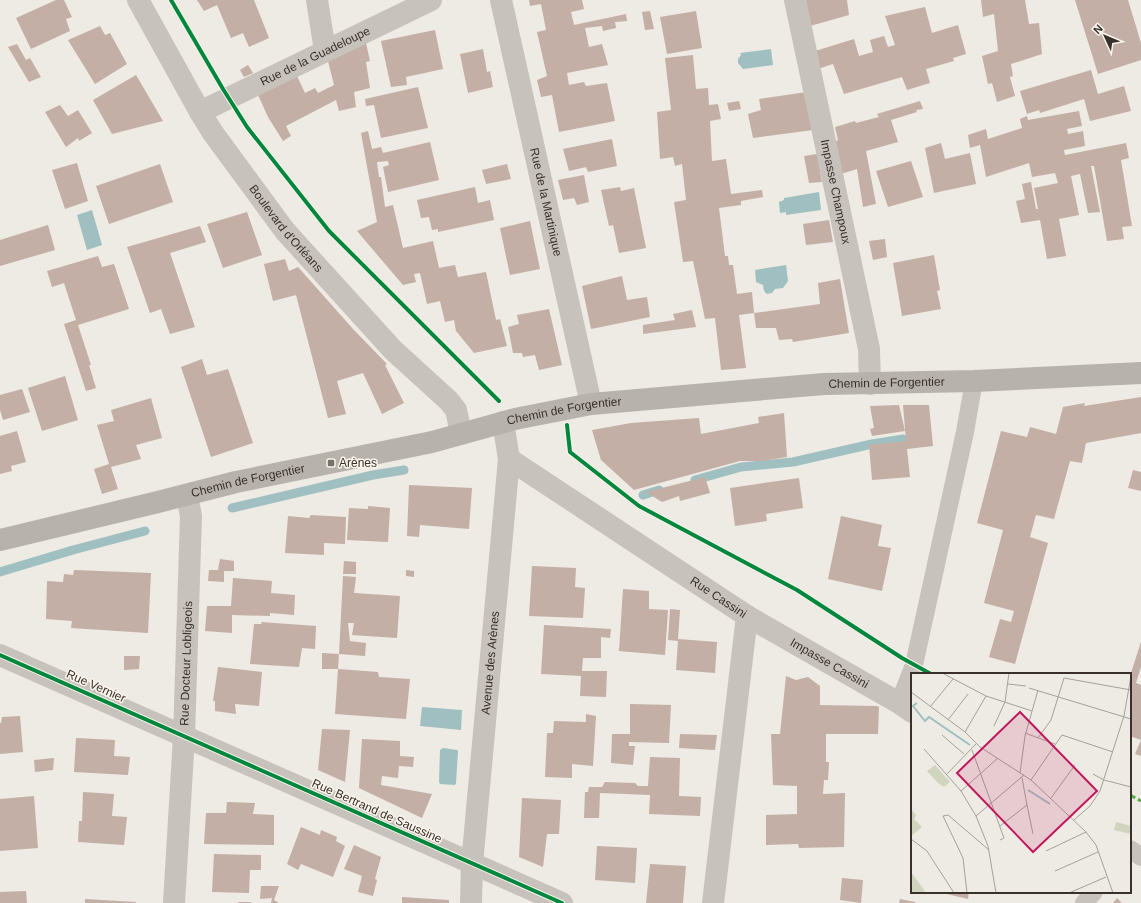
<svg xmlns="http://www.w3.org/2000/svg" width="1141" height="903" font-family="Arial,sans-serif">
  <rect width="100%" height="100%" fill="#eeeae4"/>
  <path fill="#9fbfc0" d="M771 49 773 65 743 69 738 63V59L741 55 740 53Z
    M819 192 821 210 786 215V212L780 213 779 202 784 200V198Z
    M92 210 102 245 87 250 77 215Z
    M786 265 788 281 783 288 775 289 772 293 767 294 764 291 763 285 756 282 755 270Z
    M422 707 462 710 461 730 420 726Z
    M443 748 457 750 458 751 456 783 455 785 440 784 439 782 440 750Z"/>
  <g fill="none" stroke-linecap="round" stroke-linejoin="round">
    <path stroke="#9fbfc0" stroke-width="9" d="M695 480 741 467 793 462 872 444 903 439
      M643 495 659 490
      M232 508 373 475 404 470
      M0 572 73 550 145 531"/>
  </g>
  <path fill="#c3afa5" d="M56 0H64L72 17 66 19 70 31 31 49 16 18Z
    M197 0H254L269 38 249 47 243 33 231 38 217 5 204 11Z
    M529 0H582L584 9 571 12 574 25 626 14 627 21 615 22 616 28 603 31 602 26 585 28 589 47 602 44 608 65 567 73 569 85 584 82 586 86 607 83 615 121 559 132 552 95 541 97 537 80 547 76 537 32 546 30 541 4 530 6Z
    M806 0H847L849 15 810 26Z
    M981 0H1025L1029 24 1039 23 1042 54 1011 64 1013 76 1010 77 1015 96 997 102 992 83 988 84 982 56 998 51 994 14 983 17Z
    M1075 0H1128L1141 43V60L1098 74Z
    M925 7 932 33 958 25 966 54 953 58 954 61 926 69 930 83 907 90 902 77 844 94 833 64 818 69 815 51 854 39 859 56 873 52 870 40 884 36 888 47 895 45 885 16Z
    M650 11 654 29 645 30 642 12Z
    M696 11 702 48 667 54 660 17Z
    M100 26 105 35 110 33 127 64 95 84 68 40Z
    M435 30 443 69 406 77 407 85 391 87 381 41Z
    M366 43 370 61 366 62 370 88 354 92 356 107 339 111 336 100 286 126 291 136 283 141 268 117 258 95 297 76 305 93 315 88 318 93 334 85 328 61Z
    M17 44 26 60 30 58 41 77 29 82 8 47Z
    M483 49 487 72 490 71 493 87 468 93 460 54Z
    M693 55 696 89 708 88 709 105 718 104 721 119 710 121 712 161 726 159 731 194 762 190 763 197 741 201V205L719 208 725 256H728L729 265H733L737 294 752 292 754 313 739 315 746 368 721 370 715 318 705 319 693 261 683 262 674 202 686 200 682 164 675 166 673 157 660 159 657 112 671 110 665 58Z
    M248 65 253 73 244 77 240 70Z
    M1091 70 1098 94 1124 86 1131 111 1090 121 1084 99 1040 113 1039 110 1027 114 1020 91Z
    M136 75 163 121 112 134 93 100Z
    M418 87 428 128 381 138 374 105 366 106 365 99Z
    M807 92 813 130 753 138 748 114 761 110 759 99Z
    M739 101 741 109 729 111 727 103Z
    M920 101 923 109 916 110 917 112 891 120 898 142 866 151 876 204 863 207 857 169 841 174 835 142 838 140 835 127 855 121 856 123 879 117 877 114Z
    M60 105 68 116 78 110 92 133 79 141 78 138 66 147 45 112Z
    M1079 111 1082 126 1067 129 1068 134 1083 131 1085 146 1064 150 1065 155 1126 143 1129 158 1121 160 1132 226 1122 227 1124 239 1107 241 1094 166H1091L1100 212 1088 213 1080 174 1071 176 1079 215 1059 219 1066 256 1047 259 1040 220 1021 223 1016 201 1025 199 1022 184 1031 182 1036 209H1038L1034 188 1058 183 1055 173 1032 177 1029 163 986 177 980 145 970 148 968 135 986 129 988 139 1022 128 1020 119 1027 116 1028 120Z
    M368 131 372 149 381 147 383 153 430 142 439 180 388 192 383 167 389 165 388 161 377 162 379 177H381L385 207 393 205 403 248 433 241 439 268 455 265 458 277 486 272 496 320 500 319 507 346 474 353 456 331 454 320 445 322 440 301 427 304 420 273 414 274 416 282 403 285 357 231 377 222 361 133Z
    M612 139 617 166 588 172 586 167 569 171 563 149Z
    M941 143 945 159 970 153 976 184 934 193 925 148Z
    M817 154 822 182 809 183 804 156Z
    M911 161 923 197 888 207 876 171Z
    M77 163 88 201 65 209 52 170Z
    M160 164 173 202 109 224 96 186Z
    M507 164 511 179 486 184 482 170Z
    M584 175 589 202 577 205 574 198 563 200 558 180Z
    M475 187 478 203 490 200 494 220 438 232V229L432 230 429 217 421 218 417 200Z
    M620 187 621 191 634 188 646 248 619 253 613 225 609 226 601 190Z
    M247 212 262 255 223 268 207 224Z
    M829 220 833 242 806 245 803 224Z
    M530 221 540 269 510 275 500 228Z
    M48 225 55 250 0 266V240Z
    M200 226 206 242 170 253 195 327 170 334 161 309 150 313 127 247Z
    M885 239 887 257 873 260 869 241Z
    M934 255 940 290 937 291 941 309 902 316 893 263Z
    M98 256 102 267 114 264 129 309 78 325 91 365H89L96 388 86 391 64 324 76 320 64 283 52 287 47 271Z
    M285 259 289 271 298 267 353 329 387 364 385 365 404 403 382 414 363 373 337 381 346 414 328 418 296 295 273 301 264 264Z
    M622 276 627 300 647 297 650 317 591 329 582 286Z
    M840 279 849 333 793 342 792 339 779 340 776 328H756L754 313 820 304 818 283Z
    M549 309 562 365 539 370 535 355 523 357 522 353H513L508 327 519 324 517 315Z
    M692 310 696 327 643 334V325L675 320 673 314Z
    M202 359 207 375 228 369 253 443 211 457 181 367Z
    M65 376 78 420 42 431 28 388Z
    M22 389 30 412 3 420 0 410V395Z
    M1141 397V433L1086 443 1082 463 1070 461 1054 519 1036 515 1030 537 1048 543 1015 664 989 657 1000 619 1011 622 1014 611 984 603 1003 530 977 523 1001 431 1027 437 1030 427 1056 434 1063 407 1085 403 1084 406Z
    M151 398 162 438 136 445 141 459 111 467 118 489 102 494 94 469 109 464 97 425 114 421 111 410Z
    M899 405 905 431 872 436 870 429 874 428 870 406Z
    M903 405H929L933 446 907 449 910 477 872 480 869 445 906 441Z
    M784 413 787 457 762 461H740L634 490 601 460 592 430 631 423 699 418 701 434 759 423 758 417Z
    M17 431 26 462 11 466 12 471 0 474V436Z
    M1133 470 1141 472V491L1128 488Z
    M705 477 710 493 680 501 679 496 662 502 646 492Z
    M799 478 803 508 766 514 767 521 735 526 730 488Z
    M409 485 472 488 469 529 420 525 419 537 407 536Z
    M368 506 390 508 388 542 347 540 349 508 368 509Z
    M311 515 346 517 345 544 324 543V555L285 553 288 516 309 518Z
    M841 516 882 525 878 546 891 548 882 591 828 579Z
    M220 559 234 561V571H224V582L208 581 209 570H218Z
    M344 561 356 562V574H343Z
    M532 566 576 568 575 587 585 588 583 618 529 616Z
    M74 570 151 573 148 633 71 628 72 621 46 619 47 581 63 582 64 574 73 575Z
    M406 570 414 571V577L406 576Z
    M343 576 356 577 354 593 400 596 397 638 352 635 354 623H348L350 641 366 643 365 656 339 654Z
    M233 578 272 581 271 593 295 595 294 615 270 613V616L232 615V633L205 631 207 606H231Z
    M623 589 649 591V609L668 610 665 655 619 651Z
    M670 609 680 610 678 639 717 642 715 673 676 670 678 641 668 640Z
    M261 622 316 626 315 649 302 648 299 667 250 664 254 624H262Z
    M544 625 611 629 610 638 601 637V658H583L582 671H607L606 697 580 696 581 676 541 674Z
    M1141 642V667L1136 683 1141 685V756L1135 754 1141 740 1130 736V676Z
    M322 653 339 654 338 669H322Z
    M124 656H140L139 669 124 670Z
    M218 667 262 672 259 706 235 704 236 714 215 711V701H213Z
    M338 669 378 672 379 677 410 679 406 719 335 714Z
    M786 676 796 680 808 677 820 686V705L877 706 879 707 878 734H826V762H829L828 780H824L823 794 845 793 844 847 799 848 798 844 766 845V815L797 814V786L773 785 771 734H780Z
    M630 704 671 705 669 743 629 742V746H635L633 765 611 763 612 734H630Z
    M586 714 596 716 593 766 572 764V778L545 777 547 733H553L554 721 586 722Z
    M20 716 23 752 0 754V723H1L2 717Z
    M322 729 350 730 345 782 318 770Z
    M680 734 717 735 715 750 679 748Z
    M76 738 115 740 114 756 130 757 128 775 74 772Z
    M362 739 400 741V756L414 757 413 767 399 766 398 778 382 776 381 785 432 794 422 818 359 788Z
    M650 757 680 758 679 796 701 797 700 816 649 814 650 795 600 793 599 818H584L585 792H588L589 787H602L605 782 635 783 638 786H648Z
    M54 758 53 770 35 772 34 760Z
    M83 792 114 794 112 816 127 817 124 845 78 842 79 821H82Z
    M34 796 38 848 0 851V799Z
    M522 798 561 800 559 834H547L543 867 519 857Z
    M227 802 255 803 253 814 274 815V845L204 844 206 813H226Z
    M301 827 320 835 321 830 337 837 336 841 345 846 333 877 301 864 298 870 287 864Z
    M354 845 381 857 375 879 377 880 373 896 358 892 362 876 344 869Z
    M597 846 637 848 635 883 595 880Z
    M214 854 261 855V870H250L249 893 212 892Z
    M650 864 686 866 683 903H646Z
    M842 878 863 880 861 903 840 900Z
    M261 886H279L274 900 279 903H271L272 898 260 899Z
    M26 891 27 903H0V892Z
    M938 892H969L968 899Z
    M402 897 449 900V903H402Z
    M1117 898 1122 903H1113Z
    M85 899 136 902V903H85Z
    M900 899 915 902V903H899Z
    M238 902H251V903H238Z"/>
  <g fill="none" stroke-linecap="round" stroke-linejoin="round">
    <path stroke="#c8c2bc" stroke-width="18" d="M899 703 914 665 965 432 974 381
      M1130 849 1141 857
      M1084 903 1094 892"/>
    <g stroke="#c8c2bc" stroke-width="22">
      <path id="s1" d="M138 0 200 112 213 133 285 231 393 350 449 401 456 410 461 433"/>
      <path d="M317 0 325 51"/>
      <path id="s2" d="M501 0 591 404"/>
      <path id="s3" d="M795 0 869 349 870 384"/>
      <path id="s4" d="M200 112 431 0"/>
      <path id="s5" d="M509 459 747 616 713 903"/>
      <path id="s6" d="M747 616 899 703 912 712"/>
      <path d="M0 655 562 903"/>
      <path id="s7" d="M174 903 184 736 191 516 187 495"/>
      <path id="s8" d="M471 903 472 864 509 459 503 422"/>
    </g>
    <path stroke="#b8b2ac" stroke-width="22" id="s9" d="M0 540 158 502 236 482 432 442 515 419 591 404 824 384 974 381 1141 373"/>
    <path stroke="#56b246" stroke-width="3" stroke-dasharray="6 3" stroke-linecap="butt" d="M1130 795 1141 801"/>
    <defs>
      <path id="cycleway" d="M171 0 223 89 247 127 329 231 499 401
        M567 425 570 452 639 506 797 590 902 658 931 674
        M0 655 562 903"/>
    </defs>
    <use href="#cycleway" stroke="#fbf5ec" stroke-width="6"/>
    <use href="#cycleway" stroke="#00873e" stroke-width="4"/>
  </g>
  <rect fill="#78716b" stroke="#fbf5ec" stroke-width="1.5" x="327" y="459" width="8" height="8" rx="2"/>
  <g text-anchor="middle" stroke-width="3" stroke-linejoin="round" paint-order="stroke">
    <g font-size="12" fill="#39302a" stroke="#fbf5ec">
      <text dy="4" stroke="none"><textPath href="#s4" startOffset="128">Rue de la Guadeloupe</textPath></text>
      <text dy="4" stroke="none"><textPath href="#s3" startOffset="196">Impasse Champoux</textPath></text>
      <text dy="4" stroke="none"><textPath href="#s2" startOffset="207">Rue de la Martinique</textPath></text>
      <text dy="4" stroke="none"><textPath href="#s1" startOffset="273">Boulevard d'Orléans</textPath></text>
      <text dy="4" stroke="none"><textPath href="#s9" startOffset="903">Chemin de Forgentier</textPath></text>
      <text dy="4" stroke="none"><textPath href="#s9" startOffset="579">Chemin de Forgentier</textPath></text>
      <text dy="4" stroke="none"><textPath href="#s9" startOffset="255">Chemin de Forgentier</textPath></text>
      <text dy="4" stroke="none"><textPath href="#s5" startOffset="251">Rue Cassini</textPath></text>
      <text dy="4" stroke="none"><textPath href="#s8" startOffset="241">Avenue des Arènes</textPath></text>
      <text dy="4" stroke="none"><textPath href="#s7" startOffset="240">Rue Docteur Lobligeois</textPath></text>
      <text dy="4" stroke="none"><textPath href="#s6" startOffset="95">Impasse Cassini</textPath></text>
      <text transform="translate(96 686) rotate(24)" y="4">Rue Vernier</text>
      <text transform="translate(377 811) rotate(24)" y="4">Rue Bertrand de Saussine</text>
    </g>
    <g font-size="12" fill="#39302a" stroke="#fbf5ec" text-anchor="start">
      <text x="339" y="467">Arènes</text>
    </g>
  </g>
  <g transform="translate(911 673)">
    <rect width="220" height="220" fill="#eeeae4"/>
    <path d="M24 92 39 109 33 114 27 110 16 98ZM0 136 5 142 3 146 11 154 0 163ZM205 149 220 153V161L203 157ZM0 199 11 214 15 220H0Z" fill="#cfd5be"/>
    <path fill="none" stroke="#9fbfc0" stroke-width="2" d="M6 30 2 33 14 48 18 44 59 72M117 117 139 131"/>
    <path fill="none" stroke="#a6a09a" stroke-width="1" d="M33 1 75 23 121 38M97 11 115 13M118 15 220 46M0 19 54 59 69 74 120 107 175 159 185 172 202 220M19 34 42 6M37 47 57 21M83 53 94 29 98 0M54 59 75 23M114 60 144 71M31 62 53 81M127 65 140 47 153 5 220 17M13 76 50 118 65 143 77 173 85 220M61 77 93 165 89 167M109 100 114 63 127 17M182 101 193 107 220 114M35 102 65 71M120 107 151 62 202 79M50 118 87 85M140 125 164 92M116 132 122 161M65 143 113 102M163 147 179 133 189 118 213 43 220 3M89 153 116 132 111 105M0 166 16 178 43 220M135 178 175 159M144 198 187 179M56 220 52 185 32 143 37 142 78 177M158 220 195 204"/>
    <path fill="#c2185b" fill-opacity="0.15" stroke="#c2185b" stroke-width="2" d="M109 39 186 118 122 179 46 100Z"/>
    <rect width="220" height="220" fill="none" stroke="#39302a" stroke-width="2"/>
  </g>
  <g transform="translate(1105 36) rotate(314)" stroke="#fbf5ec" stroke-width="3" paint-order="stroke">
  <path d="M0-3L7 15L0 10L-7 15Z" fill="#39302a"/>
  <text y="-6" font-size="11" font-weight="bold" text-anchor="middle" fill="#39302a">N</text>
  </g>
</svg>
